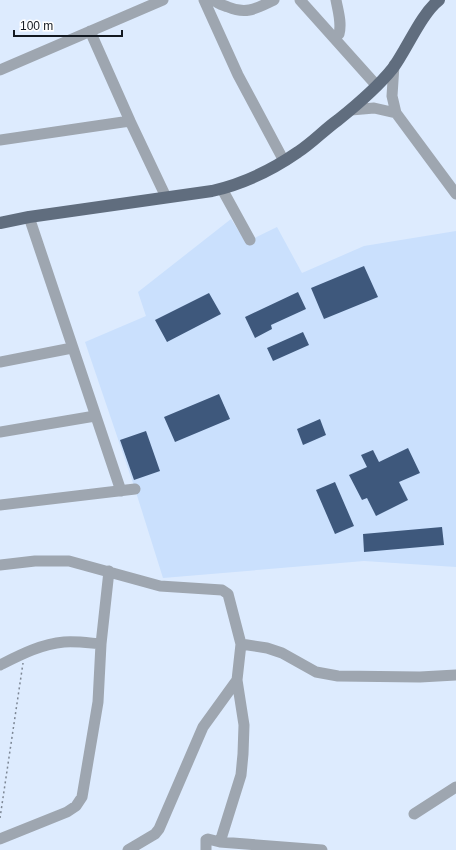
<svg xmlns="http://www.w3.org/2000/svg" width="456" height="850" font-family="Helvetica,sans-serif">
  <rect width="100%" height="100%" fill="#ddebfe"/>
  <path fill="#cae0fd" d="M231 219 246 242 277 227 302 273 364 246 456 231V567L364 561 163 578 135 489 85 342 146 316 138 292Z"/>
  <path fill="#3e587c" d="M364 266 378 297 324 319 311 288Z
    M298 292 306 309 271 325 272 329 255 338 245 317Z
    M209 293 221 314 167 342 155 320Z
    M303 332 309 345 273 361 267 348Z
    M219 394 230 419 175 442 164 417Z
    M320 419 326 435 303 445 297 429Z
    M146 431 160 471 134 480 120 440Z
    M408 448 420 473 399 482 408 500 376 516 367 498 362 500 349 475 367 467 361 455 373 450 379 462Z
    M335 482 354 526 335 534 316 490Z
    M442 527 444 545 364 552 363 534Z"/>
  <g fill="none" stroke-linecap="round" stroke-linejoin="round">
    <path stroke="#7c8694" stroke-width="1.5" stroke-dasharray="2 3" stroke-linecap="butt" d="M0 818 23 663"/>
    <path stroke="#9ea6b0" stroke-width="11" d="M204 0 238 75 284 161
      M214 0C218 4 223 5 228 7 247 15 257 8 274 0
      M300 0 377 86
      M334 38 339 34C342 23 338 11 336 0
      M394 65 392 96 396 113 456 194
      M0 70 163 0
      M351 110 374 108 396 113
      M130 121 166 197
      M0 140 130 121 90 31
      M222 189 250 240
      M29 217 121 491
      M0 362 72 348
      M0 432 95 416
      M0 505 135 489
      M0 565 35 561H69L160 586 222 590 228 594 241 644 267 648 282 653 316 672 338 676 420 677 456 675
      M0 665C20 655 41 644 64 642 77 641 89 643 101 644
      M414 814 456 787
      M0 839 67 812 76 806 82 797 98 702 101 644 109 571
      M220 842 322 850
      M128 850 155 834 159 829 203 727 237 680 241 644
      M206 850V840L208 839 220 842 241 775 243 754 244 725 237 680"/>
    <path stroke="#606d7e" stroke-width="12" d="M0 223 29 217 212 191C243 184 272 170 298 152 312 143 324 130 338 120 358 104 377 88 393 68 407 49 421 14 439 0"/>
  </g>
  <path d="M14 30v6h108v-6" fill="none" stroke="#131921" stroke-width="2"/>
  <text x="20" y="30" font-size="12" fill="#131921" stroke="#ffffff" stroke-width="3" paint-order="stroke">100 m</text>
</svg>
